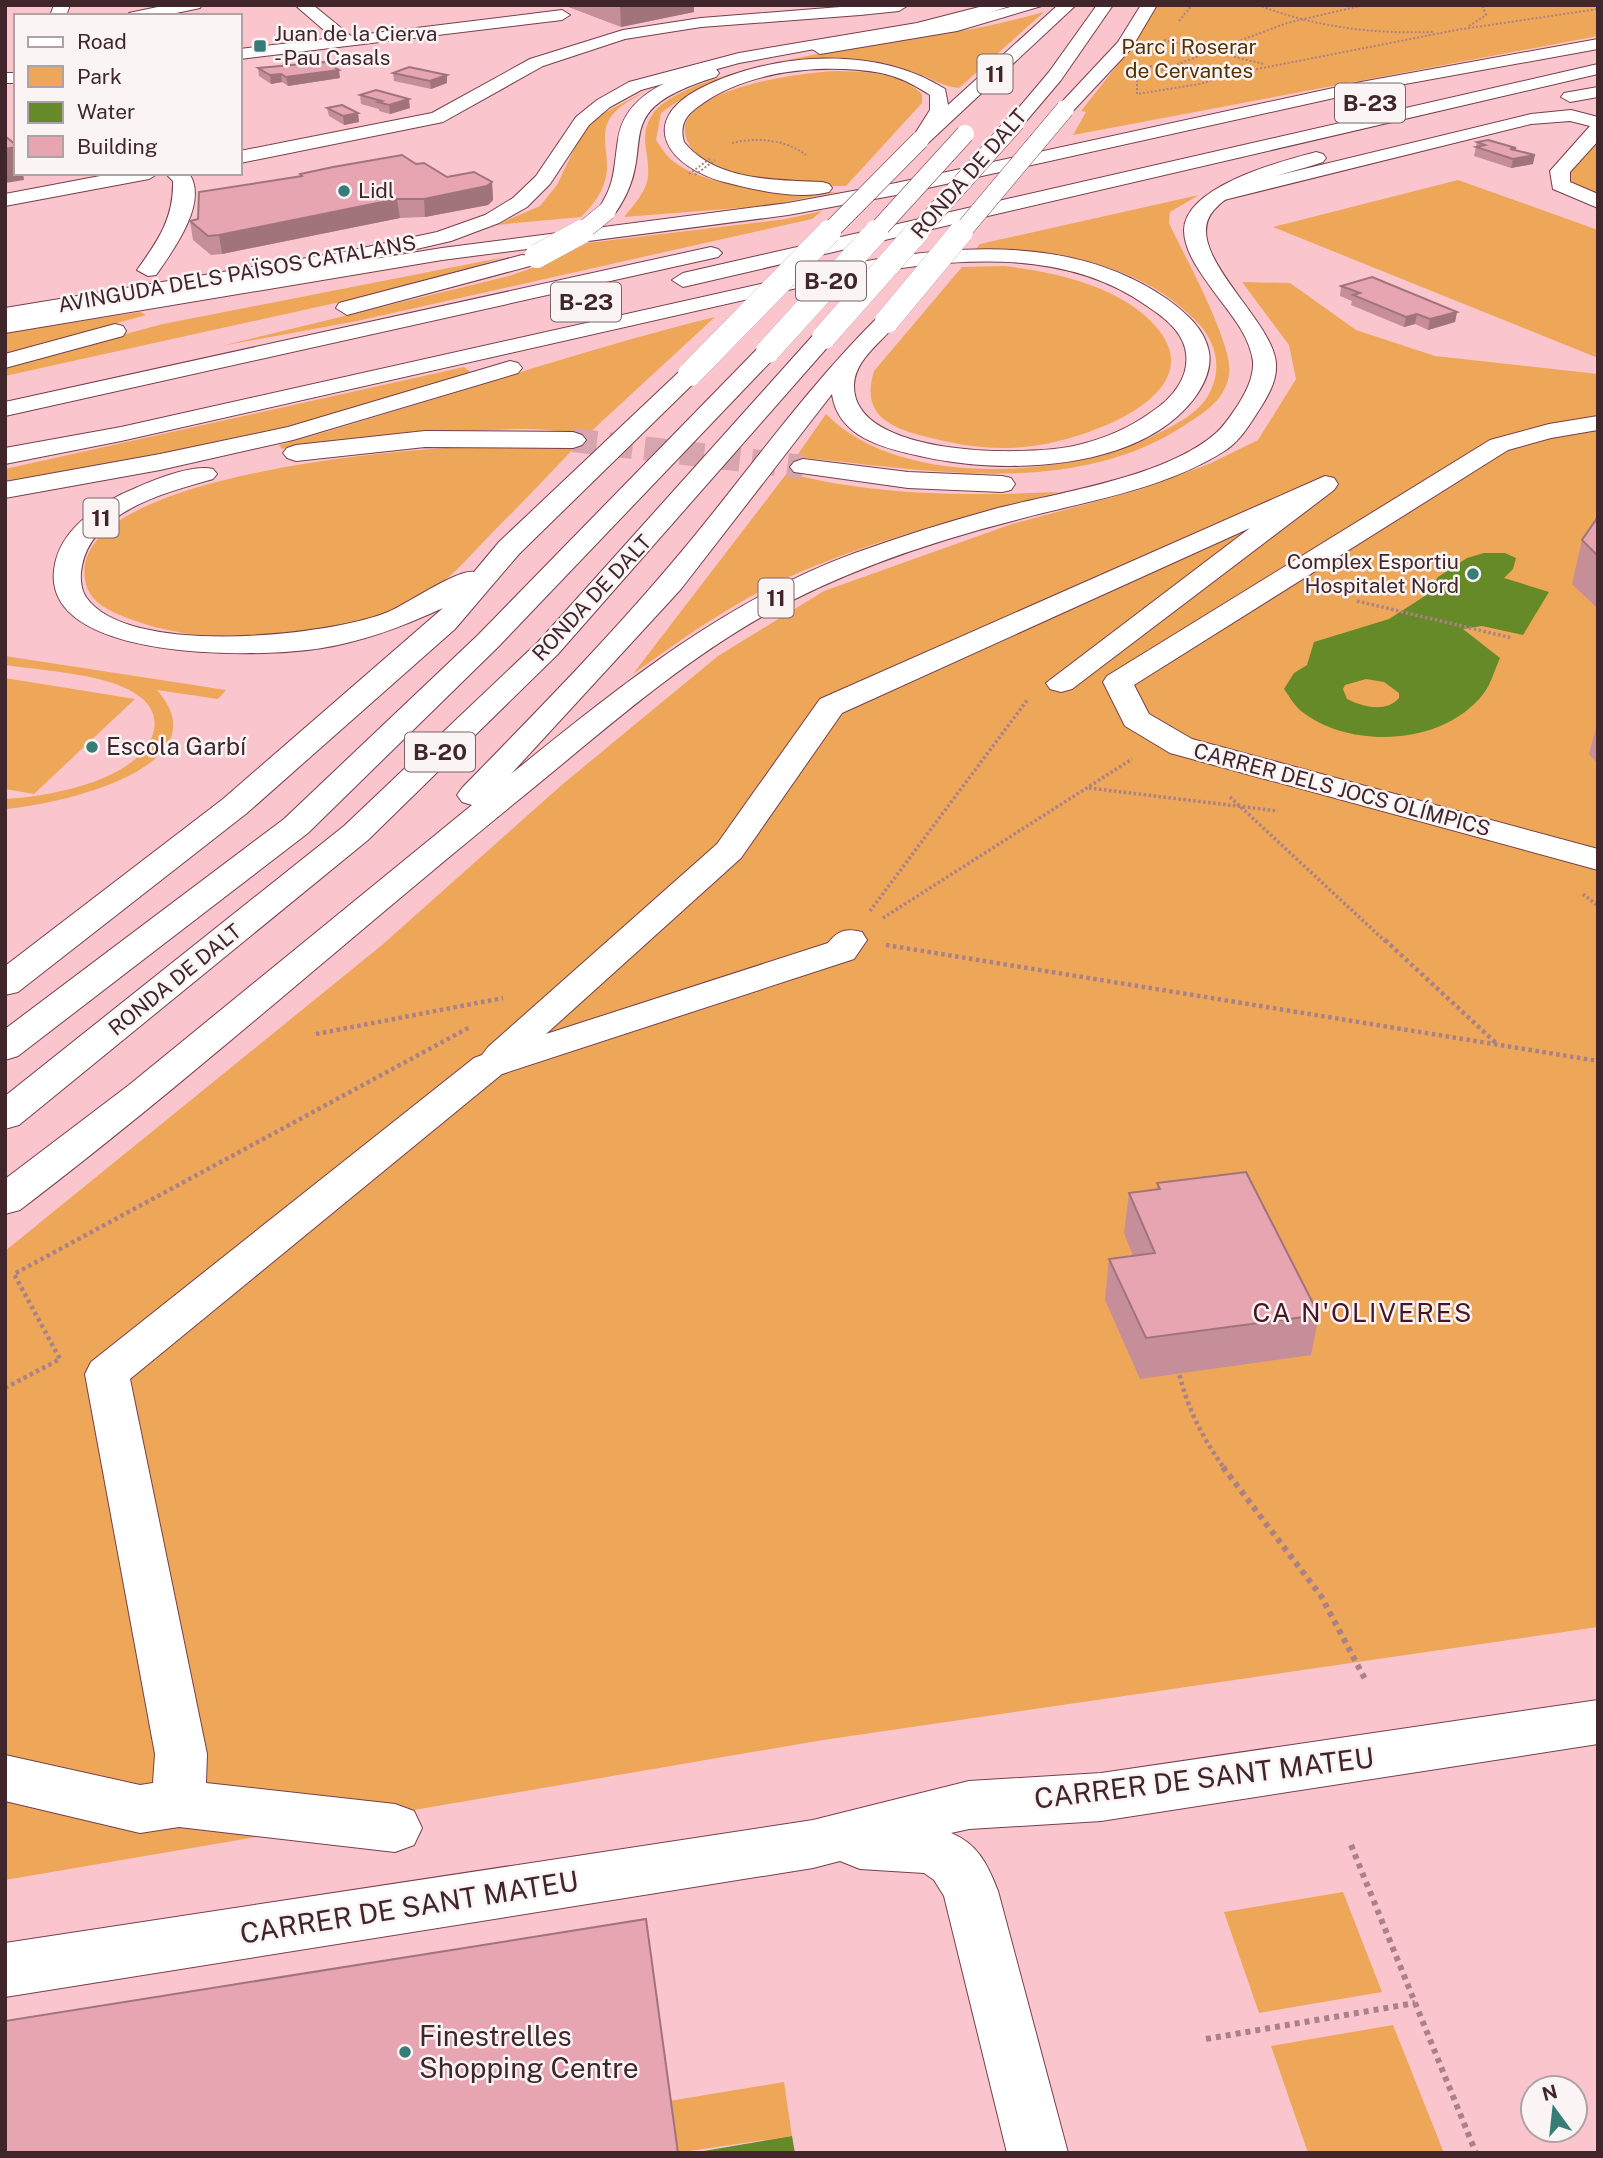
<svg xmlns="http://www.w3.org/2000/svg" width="1603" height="2158" font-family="'Public Sans',sans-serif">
  <rect width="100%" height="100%" fill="#fbc5ce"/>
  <path fill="#eea758" d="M1158 5H1598V36L1073 135 1086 112 1081 111 1131 48Z
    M1044 12 959 88C941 87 924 73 904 70 876 64 848 67 818 68 752 72 717 72 661 113L656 140C661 147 666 156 673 161 709 190 792 193 837 192L765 206 624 217C633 206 647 191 648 176 650 153 638 137 652 115 685 64 913 40 977 28 999 24 1021 18 1044 12Z
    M840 71C870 72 900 73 922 94V103L846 186C810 186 692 181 685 133 679 87 810 71 840 71Z
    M647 90C637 97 623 103 615 112 598 129 608 149 607 170 605 190 595 203 581 217L496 225 540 206 557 185 579 139 593 119Z
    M1598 136V194L1584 198 1560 171Z
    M1458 180 1598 230V358L1273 227Z
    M1199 195 1170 212 1169 223C1183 253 1235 347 1229 375 1225 400 1205 412 1185 425 1071 500 923 469 796 457L826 414C901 490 1068 478 1157 434 1175 425 1201 412 1210 392 1223 366 1215 340 1196 321 1139 262 1055 250 976 249L980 244Z
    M822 211 812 219 357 321 221 346 509 276 552 261 587 243 786 219Z
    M505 257 399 289 5 376V366L163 324Z
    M1004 266C1055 272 1124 287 1158 329 1213 397 1079 441 1032 446 997 451 961 446 927 437 890 428 860 415 874 371L962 267Z
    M1242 282 1290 283 1356 330 1435 356 1598 374V1627L823 1740 5 1880V1251L382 945 564 783 718 656 824 591 1012 524 1139 490 1209 464 1258 440 1296 379 1289 345Z
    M140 312 146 315 5 354V333Z
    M715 317 586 436C543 426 502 429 458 432 399 435 341 441 282 449L279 445C425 405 568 353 715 317Z
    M464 367 473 374 237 442 5 484V469Z
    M446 448H574C546 478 518 507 489 536 467 559 447 583 418 599 343 641 209 650 130 619 112 612 91 604 86 584 59 479 382 452 446 448Z
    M787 473C875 496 968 496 1059 492 977 515 893 534 815 566 748 592 690 633 633 674Z
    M5 656 226 690 218 699 157 690C226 768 56 805 5 809V799C48 797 143 780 154 730 157 715 149 702 136 694 105 673 43 671 5 665Z
    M5 678 135 699 34 794 5 789Z
    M1343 1892 1382 1992 1259 2013 1224 1912Z
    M1393 2025 1444 2153H1308L1271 2046Z
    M784 2082 792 2136 676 2153 669 2101Z"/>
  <path fill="#678a29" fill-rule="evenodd" d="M1484 553H1505L1516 558 1513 569 1504 578 1549 592 1523 635 1482 626 1463 629 1500 658C1495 669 1491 684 1484 693 1444 746 1350 750 1301 711 1294 705 1289 696 1284 689L1294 673 1307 665 1314 642 1389 619 1425 596 1438 577 1467 558ZM1366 679 1384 682 1399 693V698C1386 713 1363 707 1347 699L1343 689 1345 685Z
    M792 2136 795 2153H692Z"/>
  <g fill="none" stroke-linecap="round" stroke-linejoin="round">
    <path stroke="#d6a5ad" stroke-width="24" stroke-dasharray="24 12" stroke-linecap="butt" d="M573 440 803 467"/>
    <defs>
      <path id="minor" d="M54 5H70L66 16H50Z
        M167 5H202L200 8 162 16H127L129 13Z
        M295 5H313L351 36 562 10 570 15 562 20 240 59V49L333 38Z
        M865 5 907 6 899 11 860 15 701 27 625 39 543 66 443 122 240 163V151L432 113 530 59 623 30 701 18Z
        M987 5H1013L961 22 739 63 641 90 610 107 589 125 550 184 527 207 499 223 451 241 369 260 5 322V308L344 252 437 232 485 215 513 198 536 176 576 117 597 100 629 82 739 53 917 23Z
        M5 73H16V83H5Z
        M1571 110 1598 117V141L1570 172V182L1598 194V208L1553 189 1550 171 1590 126 1570 121 1531 124 1224 200 1214 194 1217 190 1531 114Z
        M116 173H159L149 179 5 206V194Z
        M165 173 190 175C208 204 172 252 156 275L148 276 137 270C158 241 174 218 173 181Z
        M1598 416V430L1551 438 1508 450 1134 685 1149 714 1192 739 1598 849V870L1170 753 1125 726 1103 682 1107 676 1490 440 1549 424Z
        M1325 476 1334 478 1338 484 1334 490 1072 689 1061 692 1050 689 1046 683 1250 528 842 713 741 858 546 1034 828 943C838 930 846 928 862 932L867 940 854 959 502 1074 130 1379 207 1754 206 1783 395 1804 414 1811 422 1828 414 1845 395 1852 179 1827 140 1833 5 1801V1755L140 1785 153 1783 155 1754 85 1374 91 1362 474 1058 482 1055 488 1047 717 844 820 699Z
        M1598 1700V1744L1101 1821 969 1829 951 1833C978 1844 988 1865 998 1891L1068 2153H1007L944 1896 934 1880 924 1873 860 1869 840 1861 813 1868 5 1997V1943L813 1820 969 1781 1101 1773Z"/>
      <path id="major" d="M1598 87V97L1570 102 1561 97 1564 93Z"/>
      <path id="highway" d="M1018 5H1045L957 31 820 54 812 49 820 44 956 21Z
        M1058 5H1076L927 144 920 146 911 140 930 110V95C915 85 900 77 881 73 823 63 747 70 699 106 686 115 679 125 684 142 715 181 776 180 822 182L829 184 832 188 829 192C798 200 755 190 724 182 669 167 635 122 701 88 772 52 876 45 945 89L948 105Z
        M1097 5H1113L1061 80 1022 126H1010L1007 122 1010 118 1049 72Z
        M1141 5H1157L1131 49 1071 113H1059L1056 109 1059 105 1118 42Z
        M1598 39V49L1361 92 896 195 788 215 442 260 5 333V319L442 248 788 203 896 183 1361 82Z
        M1598 64V74L683 287 672 280 683 273Z
        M710 68 716 69 719 73 716 77C598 113 665 145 614 215H600L597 211C616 183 613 171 618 140 624 95 671 77 710 68Z
        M1316 152 1323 154 1326 158 1323 162C1288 174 1239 182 1214 210 1178 250 1274 319 1276 364 1277 380 1269 394 1261 407 1251 422 1242 439 1226 450 1164 490 1086 501 1016 520 930 542 843 571 765 615 676 665 600 734 521 798 353 934 192 1079 20 1210L5 1214V1179L129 1085 472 805 462 802 457 795 462 788C537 711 613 634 682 551 748 472 806 388 879 316L887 314 898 321C884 341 855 358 854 385 852 458 1030 457 1078 445 1103 439 1129 428 1150 413 1172 399 1192 376 1185 348 1180 329 1162 316 1147 306 1062 245 947 259 850 276L121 441 5 464V448L121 427 850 264C955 244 1075 235 1167 299 1185 312 1205 329 1209 352 1212 369 1203 387 1193 400 1136 472 1001 475 920 456 883 448 838 437 832 394L681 589 511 774C619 687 724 601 855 553 902 536 950 521 998 508 1061 492 1166 477 1216 433 1225 425 1231 415 1238 405 1246 392 1254 377 1253 361 1249 333 1227 310 1212 289 1200 272 1184 251 1184 230 1185 186 1282 161 1316 152Z
        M711 247 718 249 722 253 718 257 5 416V402Z
        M522 255 530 256 533 261 530 266 347 315 336 308 339 303Z
        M115 324 123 326 126 331 123 336 5 368V354Z
        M824 330 832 332 835 337 832 342 558 654 368 840 19 1125 5 1129V1096L344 826 538 642 816 332Z
        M768 344 776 346 780 351 776 356 498 647 308 833 18 1056 5 1060V1029L284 819 478 635 760 346Z
        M510 361 518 363 522 368 518 373 293 440 160 470 5 498V482L160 454 288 427Z
        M690 367 698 369 702 374 698 379 519 554 455 629 247 813 18 992 5 995V966L223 799 443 608C404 626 365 641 322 648 264 658 34 664 55 564 62 530 93 509 122 494 144 484 190 463 213 469L217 474 213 479C167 492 92 511 82 566 80 575 80 588 86 597 127 658 330 636 388 612 407 604 459 568 474 572L499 542 682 369Z
        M425 431 573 432 582 435 586 440 582 445 573 448 425 447 296 461 287 458 283 453 287 448 296 445Z
        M803 459 908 472 1002 476 1011 478 1015 484 1011 490 1002 492 908 488 794 472 790 467 794 462Z"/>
    </defs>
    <use href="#minor" stroke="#763f4b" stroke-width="2"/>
    <use href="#major" stroke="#763f4b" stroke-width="2"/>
    <use href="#highway" stroke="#763f4b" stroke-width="2"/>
    <path stroke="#ab8188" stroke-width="2" stroke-dasharray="2 2" stroke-linecap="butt" d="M1258 5C1315 27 1372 34 1433 32
      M1179 21 1192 5
      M1469 26 1486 15 1482 5
      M1164 40 1264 64
      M1150 66 1183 75 1222 76 1456 30 1598 9
      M1162 70 1287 23 1364 5
      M1137 80V94L1200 84 1217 78
      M732 143C758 137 784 139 806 155"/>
    <path stroke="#ab8188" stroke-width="3.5" stroke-dasharray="2.5 2.5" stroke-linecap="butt" d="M1357 601 1512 638
      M1089 788 1278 811
      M1230 797 1386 942
      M1583 894 1598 906
      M870 911 1028 699
      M883 918 1132 759"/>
    <path stroke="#ab8188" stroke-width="4.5" stroke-dasharray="3.5 3.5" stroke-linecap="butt" d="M1385 940 1497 1044
      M886 945 1598 1061
      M316 1034 503 998
      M1178 1368C1186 1406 1202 1437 1224 1468
      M5 1388 60 1359 14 1274 470 1027"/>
    <path stroke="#ab8188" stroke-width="6" stroke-dasharray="5 5" stroke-linecap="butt" d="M1223 1467 1321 1596 1366 1681
      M1351 1845 1476 2153
      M1206 2039 1415 2003"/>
    <use href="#minor" fill="#fff" fill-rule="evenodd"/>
    <use href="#major" fill="#fff" fill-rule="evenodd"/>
    <use href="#highway" fill="#fff" fill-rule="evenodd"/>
    <defs>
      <path id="highway-bridge-far1" d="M579 234 607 211
        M827 234 920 140
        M874 234 965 134
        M916 234 1016 122
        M960 234 1065 109"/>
      <path id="highway-bridge" d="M537 256 581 232
        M887 321 961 232
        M824 337 917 232
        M768 351 876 232
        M690 374 829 232"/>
    </defs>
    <use href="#highway-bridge-far1" stroke="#763f4b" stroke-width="19" stroke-linecap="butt"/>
    <use href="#highway-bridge" stroke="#763f4b" stroke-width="24" stroke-linecap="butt"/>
    <path stroke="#ab8188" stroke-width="2" stroke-dasharray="2 2" stroke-linecap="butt" d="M689 174 711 158
      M695 175 715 160"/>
    <use href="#highway-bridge-far1" stroke="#fff" stroke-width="18"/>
    <use href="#highway-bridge" stroke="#fff" stroke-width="24"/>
  </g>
  <path fill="#c68e98" d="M563 5H694V12L621 27Z
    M258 68 340 78 288 86 282 82 271 84 259 76Z
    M393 73 447 75V83L431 89 394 81Z
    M360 95 410 108 390 114 379 111V109L361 104Z
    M327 108 358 113 359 122 344 125 329 116Z
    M1477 142 1515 150 1533 164 1511 168 1474 156Z
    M416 164 447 177 492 182 493 200 488 205 425 217 400 218 222 254 211 255 193 240 190 221 198 219 301 176 300 174Z
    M1341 286 1457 312 1455 322 1428 330 1415 324 1404 327 1351 305 1352 301 1340 296Z
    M1598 517V609L1572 584 1582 540Z
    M1598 720V764L1589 754Z
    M1157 1183 1319 1315 1311 1355 1140 1379 1105 1300 1109 1259 1133 1256 1124 1233 1129 1193 1157 1189Z"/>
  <path fill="#a1747c" d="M620 5H694V12L621 27Z
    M339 70 340 78 288 86 286 77Z
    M281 74 282 82 271 84 270 75Z
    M447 75V83L431 89 430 81Z
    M409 99 410 108 390 114 389 105Z
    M358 113 359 122 344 125 343 116Z
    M16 147V173H23L24 180 5 183V149Z
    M1535 155 1533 164 1511 168 1513 159Z
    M492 182 493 200 488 205 425 217 424 199Z
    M397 199 400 218 222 254 219 235Z
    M1457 312 1455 322 1428 330 1430 319Z
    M1417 314 1415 324 1404 327 1406 317Z"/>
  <path fill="#e6a5b1" stroke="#a1747c" stroke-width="2" d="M325 62 339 70 286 77 281 74 270 75 258 68Z
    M409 67 447 75 430 81 393 73Z
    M376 90 409 99 389 105 378 102 382 101 360 95Z
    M342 105 358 113 343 116 327 108Z
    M5 136 16 145V147L5 149Z
    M1488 140 1516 148 1510 149 1535 155 1513 159 1476 147 1485 145 1477 142Z
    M402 155 416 164 424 163 447 177 474 172 492 182 487 186 424 199H397L219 235 208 236 190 221 198 219 199 192 302 176 300 174 333 167Z
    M1372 277 1457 312 1430 319 1417 314 1406 317 1353 295 1360 293 1341 286Z
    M1598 517V556L1582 540Z
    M1246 1172 1319 1315 1146 1338 1109 1259 1155 1253 1129 1193 1160 1189 1157 1183Z
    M646 1919 678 2153H5V2021Z"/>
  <g fill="#367d77" stroke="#fbf4f5" stroke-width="2.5">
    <rect x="253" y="39" width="14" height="14" rx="3.5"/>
    <circle cx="344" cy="191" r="7"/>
    <circle cx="1473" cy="574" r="7"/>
    <circle cx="92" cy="747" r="7"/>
    <circle cx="405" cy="2052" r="7"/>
  </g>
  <g text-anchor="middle" stroke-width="5" stroke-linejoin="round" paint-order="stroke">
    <g font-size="21" fill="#40262b" stroke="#fbf4f5" text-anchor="start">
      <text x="274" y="41">Juan de la Cierva<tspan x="274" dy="24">- Pau Casals</tspan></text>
      <text x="358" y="198">Lidl</text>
      <text x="1459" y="569" text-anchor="end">Complex Esportiu<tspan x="1459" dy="24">Hospitalet Nord</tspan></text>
    </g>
    <g font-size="21" fill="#543100" stroke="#fbf4f5">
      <text x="1189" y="54">Parc i Roserar<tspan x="1189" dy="24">de Cervantes</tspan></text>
    </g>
    <g font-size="21" fill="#40262b" stroke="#fbf4f5">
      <text transform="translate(969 174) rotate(-49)" y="7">RONDA DE DALT</text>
      <text transform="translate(237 274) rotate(-10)" y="7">AVINGUDA DELS PAÏSOS CATALANS</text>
      <text transform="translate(592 598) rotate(-47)" y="7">RONDA DE DALT</text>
      <text transform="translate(1342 790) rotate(15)" y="7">CARRER DELS JOCS OLÍMPICS</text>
      <text transform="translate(175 980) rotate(-39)" y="7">RONDA DE DALT</text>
    </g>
    <g fill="#fbf4f5" stroke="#786468" stroke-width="2">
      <rect x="977.5" y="54.5" width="35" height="39" rx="5"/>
      <rect x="1335" y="83.5" width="70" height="39" rx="5"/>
      <rect x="796" y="261.5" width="70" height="39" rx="5"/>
      <rect x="551" y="282.5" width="70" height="39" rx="5"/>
      <rect x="83.5" y="498.5" width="35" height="39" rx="5"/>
      <rect x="758.5" y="578.5" width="35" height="39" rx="5"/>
      <rect x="405" y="732.5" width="70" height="39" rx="5"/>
    </g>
    <g font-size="23" font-weight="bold" fill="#40262b">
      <text x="995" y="82">11</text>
      <text x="1370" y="111">B-23</text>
      <text x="831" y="289">B-20</text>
      <text x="586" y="310">B-23</text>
      <text x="101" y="526">11</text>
      <text x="776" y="606">11</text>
      <text x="440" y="760">B-20</text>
    </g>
    <g font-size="24" fill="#40262b" stroke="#fbf4f5" text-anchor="start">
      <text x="106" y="755">Escola Garbí</text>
    </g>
    <g font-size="26" letter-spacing="2" fill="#481523" stroke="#fbf4f5">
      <text x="1363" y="1322">CA N'OLIVERES</text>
    </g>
    <g font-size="28" fill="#40262b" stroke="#fbf4f5">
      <text transform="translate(1204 1778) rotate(-7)" y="10">CARRER DE SANT MATEU</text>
      <text transform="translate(409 1907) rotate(-9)" y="10">CARRER DE SANT MATEU</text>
    </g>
    <g font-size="28" fill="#40262b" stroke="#fbf4f5" text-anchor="start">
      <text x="419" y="2046">Finestrelles<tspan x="419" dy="32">Shopping Centre</tspan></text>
    </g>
  </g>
  <rect width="1603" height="2158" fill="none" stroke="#40262b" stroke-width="14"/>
  <rect x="14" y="14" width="228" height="161" fill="#fbf4f5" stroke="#b0a2a4" stroke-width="2"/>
  <rect x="28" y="37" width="35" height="10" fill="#ffffff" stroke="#b0a2a4" stroke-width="2"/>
  <text x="77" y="49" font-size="21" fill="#40262b">Road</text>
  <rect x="28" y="66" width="35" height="21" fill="#eea758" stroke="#b0a2a4" stroke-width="2"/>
  <text x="77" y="84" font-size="21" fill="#40262b">Park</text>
  <rect x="28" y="102" width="35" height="21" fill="#678a29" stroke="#b0a2a4" stroke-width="2"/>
  <text x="77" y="119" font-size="21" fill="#40262b">Water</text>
  <rect x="28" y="136" width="35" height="21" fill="#e6a5b1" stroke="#b0a2a4" stroke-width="2"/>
  <text x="77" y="154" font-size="21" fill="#40262b">Building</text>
  <g transform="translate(1554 2109) rotate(345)"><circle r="33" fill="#fbf4f5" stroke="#b0a2a4" stroke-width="2"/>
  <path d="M0-5L12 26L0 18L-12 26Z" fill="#367d77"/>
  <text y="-10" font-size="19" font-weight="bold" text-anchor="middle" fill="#40262b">N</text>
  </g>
</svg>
